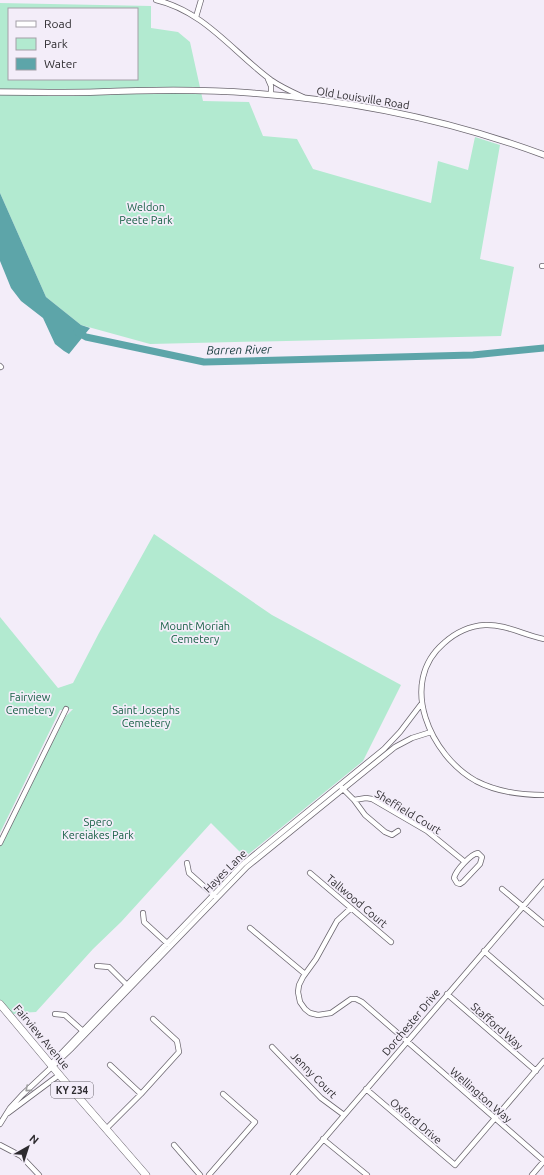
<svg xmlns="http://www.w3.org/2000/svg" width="544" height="1175" font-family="Ubuntu,sans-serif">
  <rect width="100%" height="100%" fill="#f3edf9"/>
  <path fill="#b2ead0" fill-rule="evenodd" d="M0 3 151 6V28L178 32 190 42 203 101 249 102 263 136 297 139 313 169 431 203 438 161 468 170 475 137 500 145 480 259 514 267 501 336 150 344 81 325 46 297 0 193ZM9 9H137V79H9Z
    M154 534 272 615 401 685 363 761 245 857 211 823 121 922 93 949 36 1012 18 1013 10 1015 0 1004V845L66 716 73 709 60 710 0 833V617L58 688 73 683 99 633Z"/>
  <path fill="#5da5a9" d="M0 193 46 297 81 325 90 328 69 354 64 351 55 344 43 318 21 301 11 288 0 261Z"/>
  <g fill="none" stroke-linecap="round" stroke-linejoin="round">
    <path stroke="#5da5a9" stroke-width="7" d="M77 332 86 337 204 362 473 355 544 348"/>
    <defs>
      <path id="minor" d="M156 0C204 11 233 52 271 80 281 87 292 92 303 97
        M196 17 201 0
        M268 79 271 86V94
        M542 266H544
        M0 366 1 367
        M544 639C524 635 505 624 485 625 469 626 455 633 444 643 397 683 431 756 476 781 497 792 520 795 544 795
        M342 788 354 800 366 798 372 799 427 831 465 862
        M354 800 365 815 385 832 392 835 398 831
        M0 843 66 709
        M478 853 482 857 480 864 463 882 460 884 457 883 454 878C456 870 471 854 478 853Z
        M187 863 189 873 216 897
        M310 873 391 942
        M502 889 544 924
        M351 908 337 921 316 959 303 977 299 985 298 992 300 1002 305 1009 310 1013 318 1015 331 1013 351 999H356L362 1002 544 1161
        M143 913 144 922 168 944
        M250 928 305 974
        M484 951 544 1003
        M97 966 109 967 129 987
        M447 994 536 1071
        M55 1014 65 1015 85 1033
        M272 1047 321 1098 344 1115
        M51 1064 243 864 384 749 400 732 422 703
        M110 1065 141 1094
        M366 1089 455 1165 544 1061
        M8 1113 59 1075
        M0 1124 10 1108 22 1095 72 1048 247 867 395 747 412 738 431 732
        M106 1129 141 1094 179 1052 177 1041 153 1019
        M323 1139 367 1175
        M0 1145 21 1156 39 1175
        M174 1145 200 1175
        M209 1175 255 1122 223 1094
        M293 1175 544 882
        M532 1175 544 1161"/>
      <path id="tertiary" d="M0 92C32 92 65 93 97 92 148 90 200 89 251 93 351 100 450 120 544 155"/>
      <path id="primary" d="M0 1004 67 1084 146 1175"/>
    </defs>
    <use href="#minor" stroke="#6c6770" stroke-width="6"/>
    <use href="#tertiary" stroke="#6c6770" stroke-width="7"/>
    <use href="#primary" stroke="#6c6770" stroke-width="8"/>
    <use href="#minor" stroke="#fff" stroke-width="4.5"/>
    <use href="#tertiary" stroke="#fff" stroke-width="5.5"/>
    <use href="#primary" stroke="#fff" stroke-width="7"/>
  </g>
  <defs><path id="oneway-chevron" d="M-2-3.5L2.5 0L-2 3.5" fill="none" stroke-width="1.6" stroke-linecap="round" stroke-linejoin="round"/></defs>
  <use stroke="#a0a0a1" href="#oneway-chevron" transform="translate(28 1089) rotate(139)"/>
  <g text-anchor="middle" stroke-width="3.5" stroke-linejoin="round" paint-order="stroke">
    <rect fill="#f3edf9" stroke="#68656c" stroke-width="1" x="51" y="1082" width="42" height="16" rx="3"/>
    <g font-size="10" font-weight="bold" fill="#2d2b2f">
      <text x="72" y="1094">KY 234</text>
    </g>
    <g font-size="11" fill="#2d2b2f" stroke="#f3edf9">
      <text transform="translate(363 98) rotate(9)" y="4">Old Louisville Road</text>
      <text transform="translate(408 812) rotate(31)" y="4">Sheffield Court</text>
      <text transform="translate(225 871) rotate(-45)" y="4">Hayes Lane</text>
      <text transform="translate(357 901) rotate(40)" y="4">Tallwood Court</text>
      <text transform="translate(411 1022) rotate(-50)" y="4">Dorchester Drive</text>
      <text transform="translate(497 1026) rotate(41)" y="4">Stafford Way</text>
      <text transform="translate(42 1037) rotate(50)" y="4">Fairview Avenue</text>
      <text transform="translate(314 1075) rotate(45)" y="4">Jenny Court</text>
      <text transform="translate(481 1095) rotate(41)" y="4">Wellington Way</text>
      <text transform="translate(416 1121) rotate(40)" y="4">Oxford Drive</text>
    </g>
    <g font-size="11" fill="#165e44" stroke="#f3edf9">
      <text x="146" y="211">Weldon<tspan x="146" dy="13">Peete Park</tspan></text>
      <text x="195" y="630">Mount Moriah<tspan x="195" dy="13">Cemetery</tspan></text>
      <text x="30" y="701">Fairview<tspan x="30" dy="13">Cemetery</tspan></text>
      <text x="146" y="714">Saint Josephs<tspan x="146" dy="13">Cemetery</tspan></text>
      <text x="98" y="826">Spero<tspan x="98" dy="13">Kereiakes Park</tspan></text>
    </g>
    <g font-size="12" font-style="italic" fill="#173b3d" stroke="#f3edf9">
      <text transform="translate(239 350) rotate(-1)" y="4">Barren River</text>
    </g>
  </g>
  <rect x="8" y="8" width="130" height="72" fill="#f3edf9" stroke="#a49fa8"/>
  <rect x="16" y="21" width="20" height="6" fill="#ffffff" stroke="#a49fa8"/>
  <text x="44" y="28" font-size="12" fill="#2d2b2f">Road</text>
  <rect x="16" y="38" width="20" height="12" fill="#b2ead0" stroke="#a49fa8"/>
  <text x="44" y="48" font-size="12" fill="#2d2b2f">Park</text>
  <rect x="16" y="58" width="20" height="12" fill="#5da5a9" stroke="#a49fa8"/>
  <text x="44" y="68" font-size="12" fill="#2d2b2f">Water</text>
  <g transform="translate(28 1147) rotate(39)" stroke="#f3edf9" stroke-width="3" paint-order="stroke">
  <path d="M0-3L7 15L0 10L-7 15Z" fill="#2d2b2f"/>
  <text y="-6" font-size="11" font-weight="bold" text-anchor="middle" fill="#2d2b2f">N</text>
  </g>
</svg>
